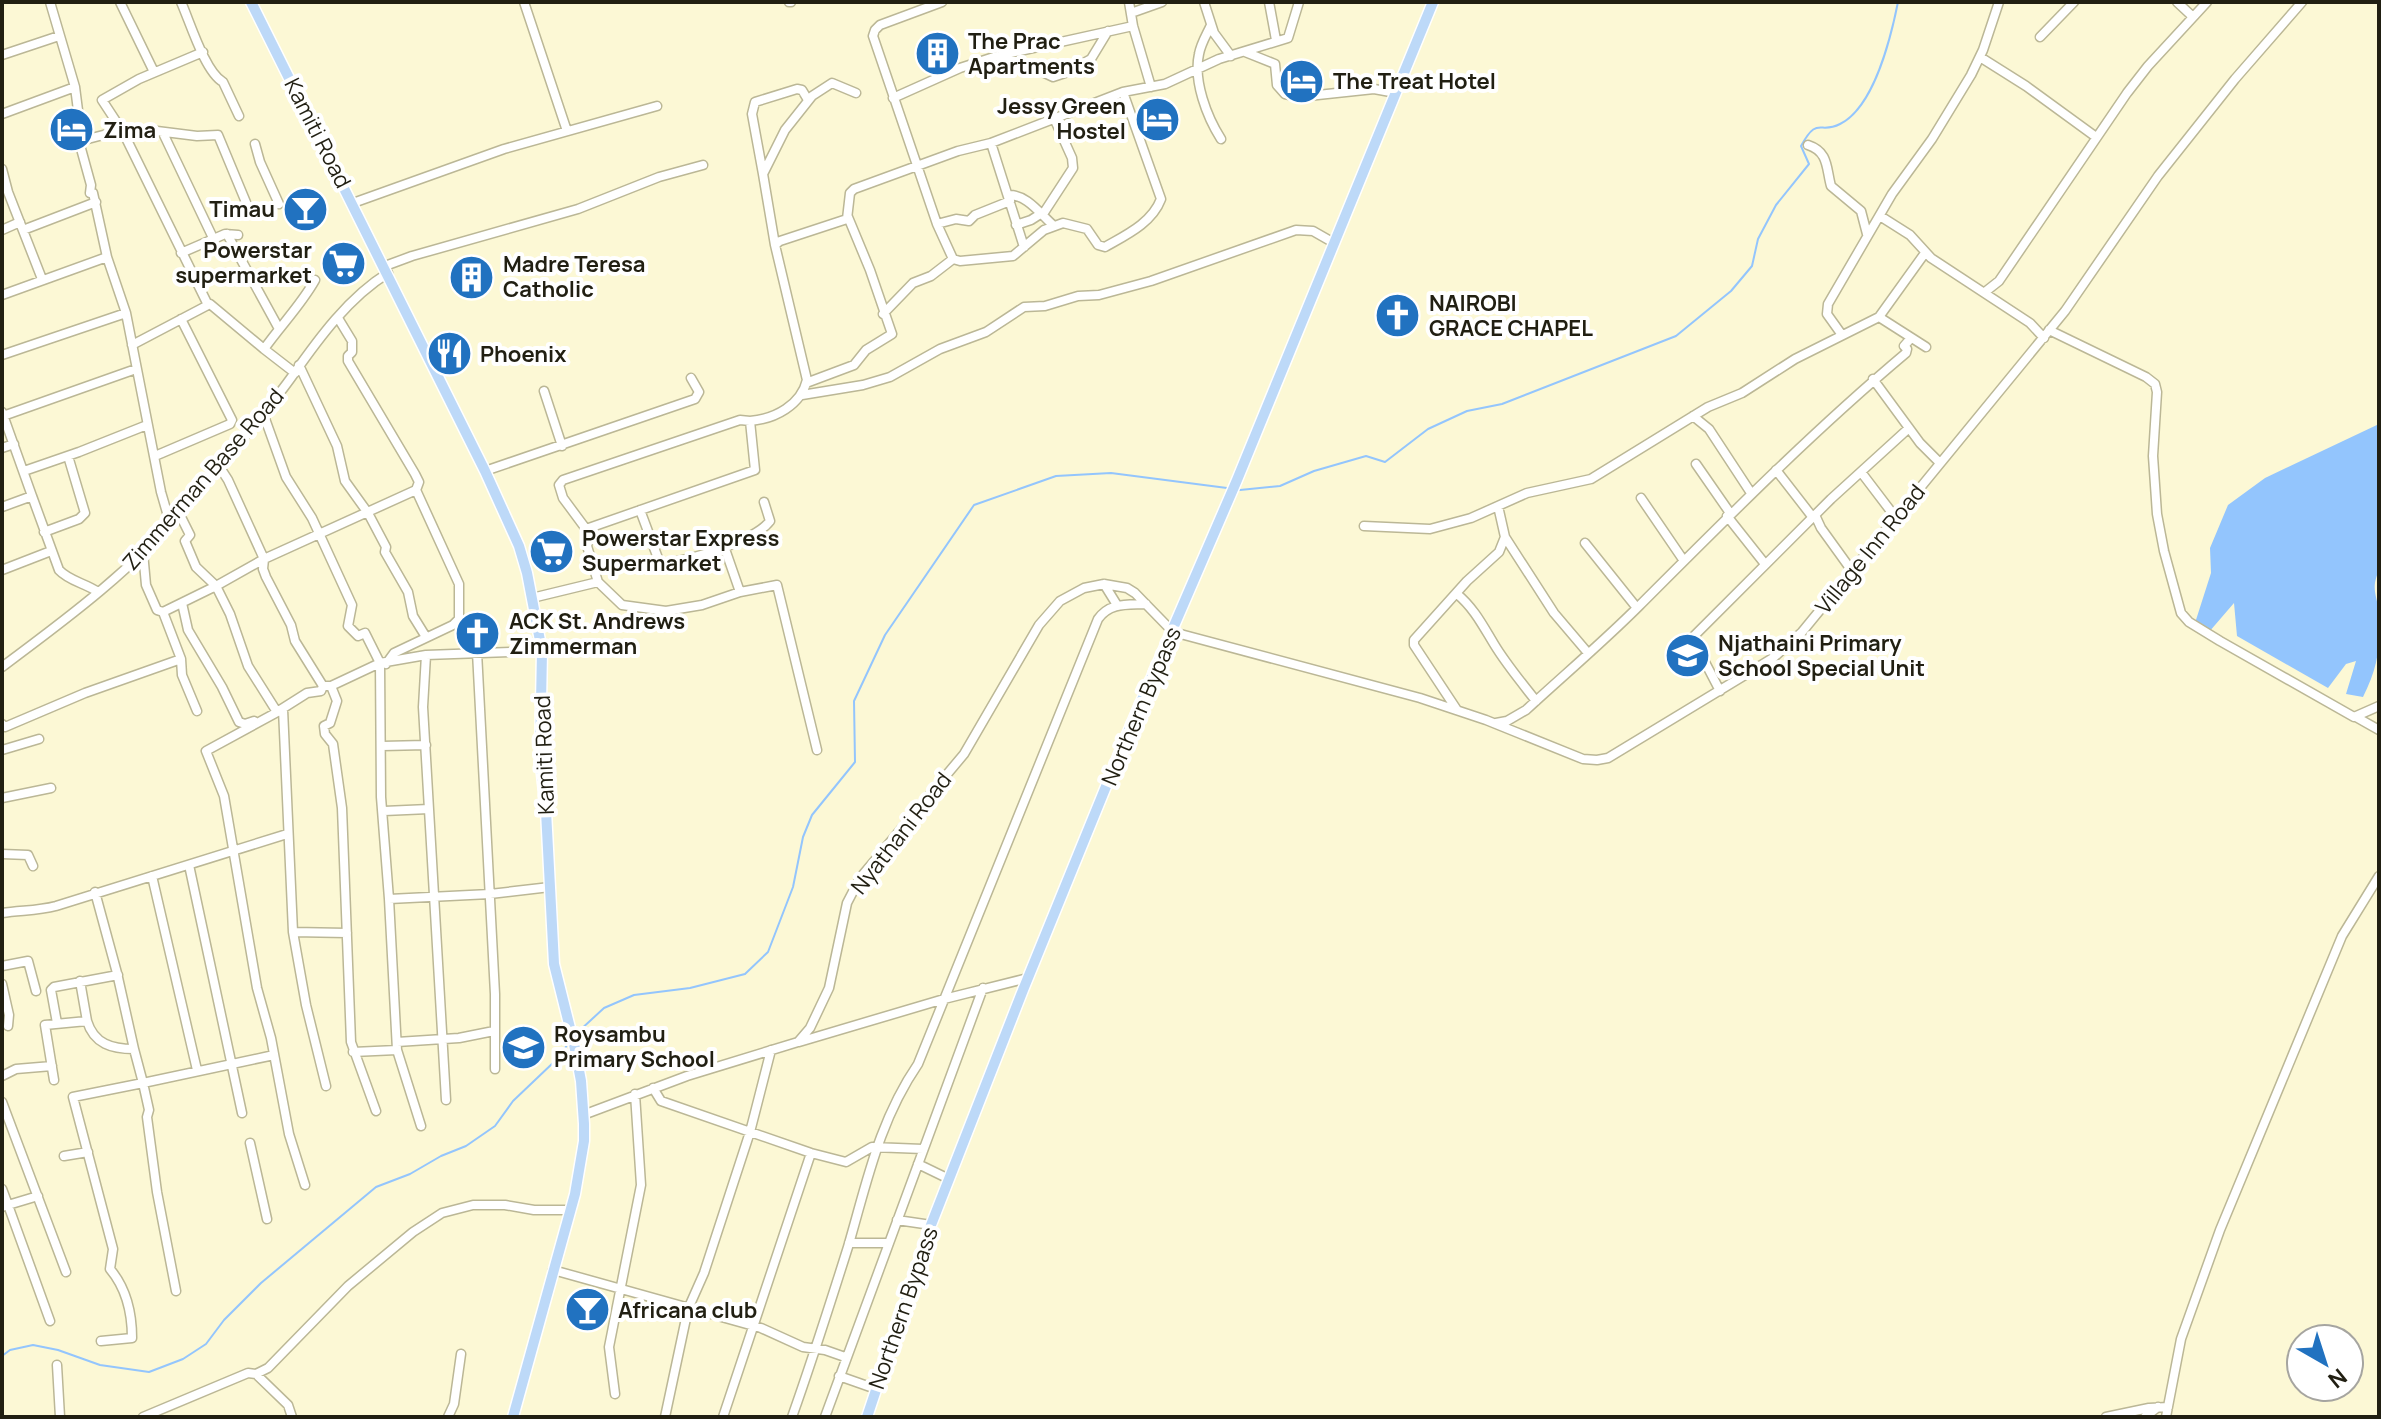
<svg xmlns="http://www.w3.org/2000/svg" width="2381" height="1419" font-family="Manrope,sans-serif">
  <rect width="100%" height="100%" fill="#fcf8d5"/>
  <path fill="#93c5fd" d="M2379 424V570C2371 589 2376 592 2379 612 2381 646 2378 667 2363 697L2346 694 2356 661 2346 664 2328 688 2237 636 2234 603 2209 632 2195 623 2211 573 2210 548 2228 505 2265 478Z"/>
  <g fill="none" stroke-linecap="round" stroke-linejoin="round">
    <path stroke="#93c5fd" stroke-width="2" d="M1240 490 1280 486 1314 471 1366 456 1385 462 1428 429 1467 411 1502 404 1676 336 1731 291 1752 266 1758 239 1776 205 1809 164 1801 146C1818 115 1819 135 1840 124 1874 107 1891 37 1898 2
      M578 1032 604 1008 634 995 690 988 745 974 768 952 793 887 803 837 812 815 855 762 854 701 885 635 974 505 1056 476 1111 473 1227 488
      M2 1356 10 1350 33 1345 58 1350 100 1365 149 1372 183 1359 206 1344 224 1320 261 1283 376 1187 410 1174 441 1156 466 1146 495 1126 513 1101 555 1061 568 1044"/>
    <defs>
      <path id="minor" d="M50 2 75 87 80 126 84 140 80 145 91 185 90 193H93L107 257 126 313 161 492 170 523
        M120 2 154 72
        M181 2C190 22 205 72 223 82L239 116
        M524 2 567 131
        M789 2H791
        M942 2 880 25 875 30 873 36 937 224 953 259
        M1129 2 1133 26 1151 87
        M1204 2 1214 33 1231 56
        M1269 2 1276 40
        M2177 2 2192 16
        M1131 13 1162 2
        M1211 25C1207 34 1201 43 1199 54 1193 81 1207 117 1221 139
        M2040 37 2074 2
        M1245 52 1275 64 1277 85 1285 94 1299 97 1374 89 1396 93
        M2 55 59 36
        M1002 55 1133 26
        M1980 57 2026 86 2096 137
        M893 98 960 68 997 56 1021 62 1053 77 1065 73 1091 59 1108 31
        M2 114 75 87
        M123 132 102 100 139 79 203 52
        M163 133 213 238
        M126 138 208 305
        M84 140 107 134 149 130 197 136 218 135 250 212 261 213
        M991 143 1024 247
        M255 144 260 162 279 204
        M1808 145C1829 152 1826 168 1831 186L1861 211 1867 234
        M2 169 8 192 42 279
        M763 174 752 114 755 102 797 89 802 90 808 100
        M1008 195C1027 194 1040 214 1054 226
        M353 203 504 149 657 106
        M1880 216 1910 235 1931 258 2030 323 2044 338
        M937 224 956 219 969 221 975 215 1010 201
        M1016 225 1031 220 1045 211 1073 168 1072 158 1054 118
        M2 230 20 222
        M23 230 96 202
        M227 234 278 327
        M775 245 763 174 785 130 812 96 832 83 856 93
        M181 253 225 234 238 235
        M385 266 412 256 578 209 659 177 703 165
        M1985 292 1999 281 2127 93 2148 66 2207 2
        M2 295 107 257
        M883 314 913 283 931 276 953 259 960 261 1013 256 1044 230 1063 223 1087 229 1098 245 1105 247C1126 235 1152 223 1161 199L1123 92
        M1879 317 1926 347
        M2049 330 2146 377 2155 384 2157 392 2153 456 2157 514 2164 551 2181 613 2189 622 2220 641 2354 717 2379 706
        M1842 335 1827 314 1828 304 1892 194 1932 139 1971 75 1983 50 1999 2
        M132 345 210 304 264 349
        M2 355 126 313
        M299 365 337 446 345 481 368 513 386 547 385 552 408 592 413 616 426 637
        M295 373 264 349C281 325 301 305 315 280
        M1873 379 1920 443 1940 463
        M806 383 854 365 866 350 892 334 870 270 848 217
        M544 391 562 446
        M802 395 863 385 890 377 940 349 986 332 1024 307 1045 306 1078 296 1099 295 1151 281 1296 230 1313 231 1334 243
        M2 412 32 496
        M263 413 286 477 312 518 352 605 348 626 358 636 365 633 380 663 381 797 389 899 490 894 550 887
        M3 416 136 369
        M1693 416 1709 429 1751 493
        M2 448 14 444
        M155 456 230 424 232 420 181 319
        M1696 464 1730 513
        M219 466 228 480 264 559 263 569 266 577 291 625 295 641 323 686
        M1776 470 1811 515H1815L1821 528 1852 571
        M24 471 79 452 147 425
        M485 471 695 399 699 392 691 378
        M1861 472 1896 518
        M1641 498 1684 561
        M2 507 32 496 59 570C69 581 85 583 98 592
        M640 510 659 561 665 563C691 560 755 541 770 521L764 502
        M179 513 190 535 185 541 196 567 216 586 230 614 248 666 277 712 307 693 321 691 323 686H331L380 663 426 655 542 651
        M1727 516 1765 564
        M1364 526 1430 529 1471 518 1527 493 1591 479 1708 407 1742 393 1795 359 1879 317 1925 253
        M586 529 563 498 559 485 563 480 740 420 750 421
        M44 532 79 519 85 513 68 456
        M1505 537 1554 613 1588 653
        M1585 543 1637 608
        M724 546 740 592
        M2 570 51 551
        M598 582 622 605 666 611 702 605 740 592 777 585 817 750
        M1104 584 1117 605
        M1457 594C1474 608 1483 626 1494 644 1506 664 1522 683 1536 701
        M532 598 598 582 587 546 589 538 586 529 755 470 750 421C775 419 801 405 807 380L775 245 780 241 847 219 850 193 854 189 958 151 991 143 1123 92 1165 84 1219 59 1288 38 1299 2
        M182 603 188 630 222 687 239 722 245 724 254 721
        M163 612 216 586 264 559 416 490 419 482 415 474 348 361V356L352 352V341L338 318
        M477 652 495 994V1069
        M426 655 423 707 446 1100
        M181 659 182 675 197 711
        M386 664 394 653 453 625 459 619V584L416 490
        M2 667C68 618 137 567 189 502 223 460 261 420 293 375 319 338 349 297 388 273
        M331 686 337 701 330 723 324 726 325 734 333 744 342 808 351 1042 376 1111
        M1720 691 1695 643 1694 636 1831 499 1909 428
        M1457 710 1414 645V640L1467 581 1499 552 1505 537 1498 506
        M2356 717 2379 730
        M1496 723 1507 721 1526 710C1564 675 1603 642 1639 606 1726 519 1812 432 1906 353L1907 349 1904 346 1911 338
        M2 724 5 727 85 693 181 659 163 612 157 610 146 585 143 552
        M382 746 426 745
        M2 750 39 739
        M2 798 51 788
        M384 811 429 809
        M2 854 28 855 33 866
        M189 865 242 1113
        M152 876 197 1070
        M95 892 117 973 134 1049
        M389 899 397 1050 421 1126
        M2 913C21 910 37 911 56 906L287 834
        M293 932 347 933
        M2 966 28 961 36 991
        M80 981 87 1021
        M2 984 9 1015 8 1026
        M57 1023 51 990 54 987 118 975
        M397 1042 459 1038 494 1031
        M799 1042 944 999 1028 978
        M353 1052 397 1050
        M2 1076 16 1069 52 1066
        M54 1080 45 1025 87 1021C94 1044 112 1049 134 1049L143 1083 73 1097 113 1249 110 1269C126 1288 132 1314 132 1338L101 1341
        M653 1088 661 1101 811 1153 846 1162 872 1147 923 1149
        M2 1102 66 1272
        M583 1115 687 1076 798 1042 810 1028 829 988 847 903 860 878 964 754 1039 625 1060 601 1084 588 1104 584 1127 588 1135 593 1173 632 1420 698 1486 720 1583 759 1597 760 1608 758 1773 658 1802 632 2065 311 2158 176 2235 79 2302 2
        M250 1143 267 1219
        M64 1156 88 1152
        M918 1164 949 1179
        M305 1185 289 1134 271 1038 257 988 224 796 206 751 283 709 293 932 306 1005 326 1086
        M2 1189 8 1205 2 1207
        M38 1196 8 1205 50 1321
        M897 1220 931 1225
        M849 1243H889
        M553 1270 761 1328 803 1347 825 1350 845 1357
        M176 1291 157 1192 147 1117 149 1110 143 1083 274 1055
        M57 1365 60 1417
        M256 1374 288 1405 292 1417
        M839 1376 876 1389
        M615 1394 609 1347 641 1185 635 1094
        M143 1417 248 1373 256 1374 268 1368 348 1286 413 1232 442 1213 473 1205H505L534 1210H571
        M448 1417 454 1404 461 1354
        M665 1417 688 1309 704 1273 750 1132 771 1050
        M723 1417 811 1153
        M792 1417C812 1361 830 1304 848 1247 867 1182 879 1121 918 1064L1098 619C1110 602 1128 605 1146 604
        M825 1417 983 988
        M2106 1417 2149 1408 2168 1407
        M2145 1417 2158 1407
        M2166 1417 2181 1339 2220 1230 2342 936 2379 876"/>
      <path id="major" d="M251 2 485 471 519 546 527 573 542 651 540 756 546 811 554 964 574 1044 581 1081 584 1124V1141L575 1194 513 1417
        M867 1417 931 1225 1023 990 1129 730 1237 480 1433 2"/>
    </defs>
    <use href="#minor" stroke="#bbb796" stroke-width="11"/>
    <use href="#major" stroke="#fff" stroke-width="13"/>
    <use href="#minor" stroke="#fff" stroke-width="8"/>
    <use href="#major" stroke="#bdd9f8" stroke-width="10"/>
  </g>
  <defs>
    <symbol id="building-disc" viewBox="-11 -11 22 22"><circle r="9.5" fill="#2172c0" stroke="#fff"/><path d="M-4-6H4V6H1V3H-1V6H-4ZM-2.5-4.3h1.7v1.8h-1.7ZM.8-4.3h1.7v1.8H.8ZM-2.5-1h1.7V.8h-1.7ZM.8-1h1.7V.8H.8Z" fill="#fff"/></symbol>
    <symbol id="hotel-disc" viewBox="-11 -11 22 22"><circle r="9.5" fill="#2172c0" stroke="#fff"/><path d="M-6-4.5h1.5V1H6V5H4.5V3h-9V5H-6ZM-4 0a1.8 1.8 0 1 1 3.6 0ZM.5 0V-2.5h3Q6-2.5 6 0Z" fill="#fff"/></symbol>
    <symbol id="bar-disc" viewBox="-11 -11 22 22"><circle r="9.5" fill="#2172c0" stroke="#fff"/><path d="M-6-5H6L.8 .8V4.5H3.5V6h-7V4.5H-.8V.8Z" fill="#fff"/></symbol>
    <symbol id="supermarket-disc" viewBox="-11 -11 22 22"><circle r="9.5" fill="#2172c0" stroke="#fff"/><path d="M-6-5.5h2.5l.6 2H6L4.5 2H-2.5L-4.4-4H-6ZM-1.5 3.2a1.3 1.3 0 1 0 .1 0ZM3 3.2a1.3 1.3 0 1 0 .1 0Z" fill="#fff"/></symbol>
    <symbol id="church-disc" viewBox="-11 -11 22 22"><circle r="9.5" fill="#2172c0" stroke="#fff"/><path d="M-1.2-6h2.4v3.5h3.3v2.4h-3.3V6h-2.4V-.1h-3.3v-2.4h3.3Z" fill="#fff"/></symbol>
    <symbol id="restaurant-disc" viewBox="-11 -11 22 22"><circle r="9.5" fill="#2172c0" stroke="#fff"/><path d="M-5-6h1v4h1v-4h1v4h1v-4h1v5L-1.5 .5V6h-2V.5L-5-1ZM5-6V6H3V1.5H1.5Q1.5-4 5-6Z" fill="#fff"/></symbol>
    <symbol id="school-disc" viewBox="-11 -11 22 22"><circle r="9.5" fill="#2172c0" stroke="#fff"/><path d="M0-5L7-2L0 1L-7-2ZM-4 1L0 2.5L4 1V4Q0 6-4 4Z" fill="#fff"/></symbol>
  </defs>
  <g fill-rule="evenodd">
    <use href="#building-disc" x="912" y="28" width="51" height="51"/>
    <use href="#hotel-disc" x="1276" y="56" width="51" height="51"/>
    <use href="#hotel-disc" x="1132" y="94" width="51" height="51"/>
    <use href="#hotel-disc" x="46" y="104" width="51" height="51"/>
    <use href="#bar-disc" x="280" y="184" width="51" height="51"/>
    <use href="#supermarket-disc" x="318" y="238" width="51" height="51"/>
    <use href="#building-disc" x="446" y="252" width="51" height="51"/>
    <use href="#church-disc" x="1372" y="290" width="51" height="51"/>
    <use href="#restaurant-disc" x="424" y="328" width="51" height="51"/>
    <use href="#supermarket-disc" x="526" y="526" width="51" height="51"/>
    <use href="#church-disc" x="452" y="608" width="51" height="51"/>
    <use href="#school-disc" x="1662" y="630" width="51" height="51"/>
    <use href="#school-disc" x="498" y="1022" width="51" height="51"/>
    <use href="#bar-disc" x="562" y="1284" width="51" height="51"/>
  </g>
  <g text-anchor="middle" stroke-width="8" stroke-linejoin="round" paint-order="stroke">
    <g font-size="22" font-weight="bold" fill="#211f12" stroke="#fff" text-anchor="start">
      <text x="968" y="49">The Prac<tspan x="968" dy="25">Apartments</tspan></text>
      <text x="1333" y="89">The Treat Hotel</text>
      <text x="1126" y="114" text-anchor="end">Jessy Green<tspan x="1126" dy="25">Hostel</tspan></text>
      <text x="103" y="138">Zima</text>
      <text x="275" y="217" text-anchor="end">Timau</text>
      <text x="312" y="258" text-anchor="end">Powerstar<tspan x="312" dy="25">supermarket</tspan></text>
      <text x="503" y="272">Madre Teresa<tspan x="503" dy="25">Catholic</tspan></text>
      <text x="1429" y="311">NAIROBI<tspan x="1429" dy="25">GRACE CHAPEL</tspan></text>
      <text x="480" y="362">Phoenix</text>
      <text x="582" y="546">Powerstar Express<tspan x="582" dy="25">Supermarket</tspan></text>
      <text x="509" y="629">ACK St. Andrews<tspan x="509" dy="25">Zimmerman</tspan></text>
      <text x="1718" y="651">Njathaini Primary<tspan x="1718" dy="25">School Special Unit</tspan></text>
      <text x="554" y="1042">Roysambu<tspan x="554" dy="25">Primary School</tspan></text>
      <text x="618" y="1318">Africana club</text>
    </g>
    <g font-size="22" fill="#211f12" stroke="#fff">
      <text transform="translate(318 133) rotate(63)" y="8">Kamiti Road</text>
      <text transform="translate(203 479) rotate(-49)" y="8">Zimmerman Base Road</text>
      <text transform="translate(1870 549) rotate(-51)" y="8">Village Inn Road</text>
      <text transform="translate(1141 706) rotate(-67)" y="8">Northern Bypass</text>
      <text transform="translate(544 755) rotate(-92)" y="8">Kamiti Road</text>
      <text transform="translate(901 833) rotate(-52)" y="8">Nyathani Road</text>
      <text transform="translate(903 1308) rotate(-71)" y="8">Northern Bypass</text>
    </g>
  </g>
  <rect width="2381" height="1419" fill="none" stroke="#211f12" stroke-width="8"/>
  <g transform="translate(2325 1363) rotate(141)"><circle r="38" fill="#ffffff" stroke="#a6a5a0" stroke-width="2"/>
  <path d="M0-6L14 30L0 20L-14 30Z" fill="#2172c0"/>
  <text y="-12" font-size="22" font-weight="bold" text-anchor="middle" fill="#211f12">N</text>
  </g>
</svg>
